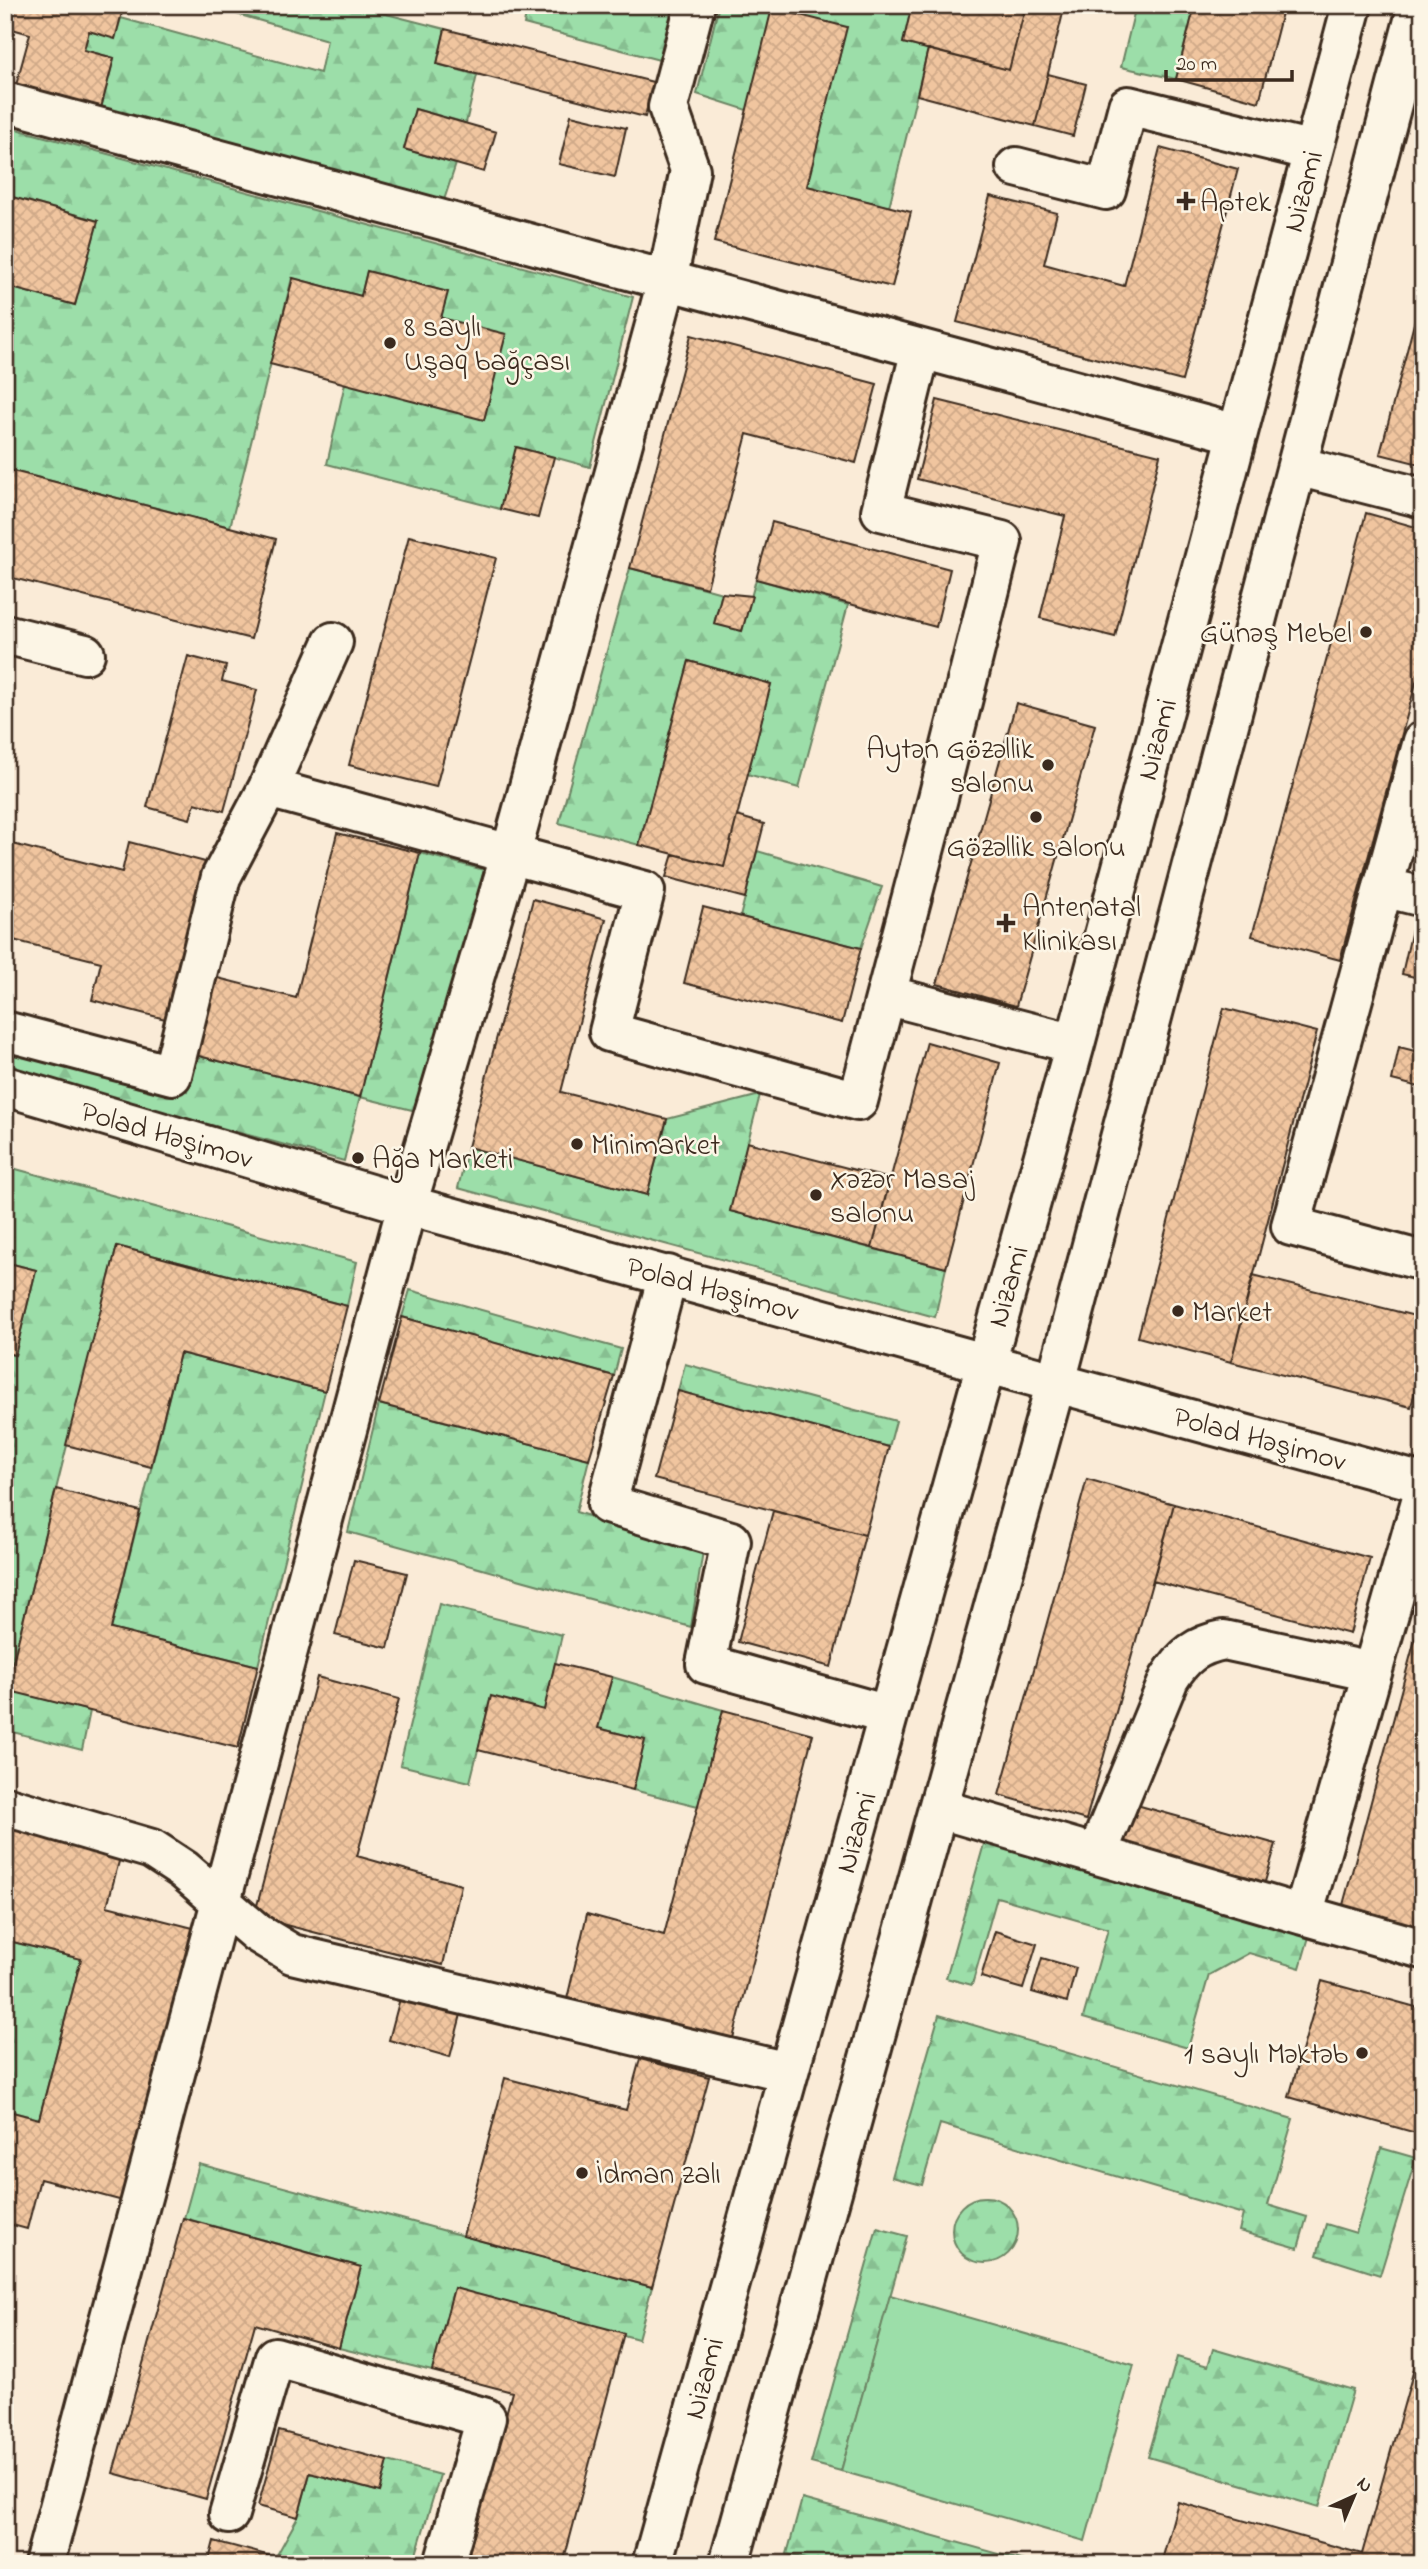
<svg xmlns="http://www.w3.org/2000/svg" width="1428" height="2569" font-family="'Indie Flower',sans-serif">
  <defs>
    <pattern id="forest-firs" width="22" height="20" patternUnits="userSpaceOnUse" patternTransform="scale(1.75)"><rect width="22" height="20" fill="#9cdea9"/><path d="M5 1l3.5 6h-7zM16 11l3.5 6h-7z" fill="#87bf91"/></pattern>
    <pattern id="building-cross-hatch" width="8" height="8" patternUnits="userSpaceOnUse" patternTransform="scale(1.75)"><rect width="8" height="8" fill="#f0c59f"/><path d="M0 0l8 8M0 8l8-8" fill="none" stroke="#cfa988"/></pattern>
  </defs>
  <rect width="100%" height="100%" fill="#faebd7"/>
  <filter id="ink" filterUnits="userSpaceOnUse"><feTurbulence type="fractalNoise" baseFrequency=".0143" numOctaves="2"/><feDisplacementMap in="SourceGraphic" scale="14" xChannelSelector="R" yChannelSelector="G"/><feConvolveMatrix kernelMatrix="1 2 1 2 8 2 1 2 1" color-interpolation-filters="sRGB"/></filter>
  <g filter="url(#ink)">
    <path fill="url(#forest-firs)" stroke="#6c8464" stroke-width="2" d="M217 5H351L445 29 437 64 477 75 466 123 415 109 404 149 456 164 443 203 101 108 114 58 84 50 89 31 115 38 121 18 320 73 327 40 216 8Z
      M528 5H678L663 61 524 24Z
      M719 5H912L903 43 928 49 889 207 807 186 747 110 697 94Z
      M1136 5H1195L1176 79 1121 67Z
      M5 126 633 297 590 467 517 447 500 509 327 464 345 383 505 334 441 318 447 292 367 271 361 296 292 278 230 527 5 469V286L75 305 98 221 5 195Z
      M630 568 722 593 714 623 742 631 756 579 848 605 799 788 747 774 771 684 689 661 639 845 559 823Z
      M757 851 882 887 861 948 740 917Z
      M420 853 484 870 424 1113 360 1097 344 1161 5 1069V1045L187 1091 195 1055 360 1097Z
      M760 1095 730 1211 946 1268 935 1317 458 1188 468 1147 647 1195 667 1119Z
      M5 1166 357 1262 347 1306 117 1246 6 1689 90 1711 82 1750 5 1730V1353L15 1355 36 1270 5 1262Z
      M410 1290 621 1349 614 1376 402 1317Z
      M180 1353 325 1391 258 1666 111 1629Z
      M685 1364 896 1421 889 1447 678 1391Z
      M379 1404 589 1459 576 1512 703 1551 691 1627 348 1532Z
      M439 1604 562 1635 544 1710 491 1697 470 1782 400 1765Z
      M612 1677 723 1710 698 1806 633 1790 645 1740 598 1728Z
      M986 1837 1311 1930 1300 1968 1249 1953 1209 1975 1188 2048 1083 2018 1108 1929 997 1897 972 1985 946 1978Z
      M5 1940 81 1959 39 2119 5 2110Z
      M939 2015 1293 2119 1268 2205 1307 2217 1298 2248 1239 2231 1243 2214 940 2124 922 2185 892 2177Z
      M1381 2148 1416 2158 1380 2275 1317 2255 1326 2224 1356 2233Z
      M199 2164 652 2287 638 2339 454 2288 432 2371 339 2348 361 2267 184 2218Z
      M952 2230a33 33 0 1 1 66 0a33 33 0 1 1-66 0Z
      M877 2228 907 2236 841 2471 811 2463Z
      M1213 2349 1353 2390 1319 2507 1148 2457 1177 2357 1208 2366Z
      M388 2461 440 2475 413 2564H272L298 2517 310 2473 380 2492Z
      M802 2499 1035 2564H823L787 2554Z"/>
    <path fill="#9cdea9" stroke="#6c8464" stroke-width="2" d="M890 2295 1134 2365 1085 2541 841 2471Z"/>
    <path fill="url(#building-cross-hatch)" stroke="#3b2a1e" stroke-width="2" d="M6 5H124L115 39 89 31 84 50 114 58 101 108 16 85 30 34 5 27Z
      M912 5H1026L1009 70 903 43Z
      M1026 5H1065L1035 126 917 95 928 49 1009 70Z
      M1195 5H1284L1259 102 1176 79Z
      M772 8 847 27 807 186 911 212 892 287 714 242Z
      M445 29 653 82 645 117 437 64Z
      M1048 74 1086 84 1073 136 1035 126Z
      M415 109 496 132 484 172 404 149Z
      M571 115 626 128 615 177 559 164Z
      M1160 148 1238 169 1182 381 957 322 990 196 1057 213 1044 264 1124 286Z
      M5 195 98 221 75 305 5 286Z
      M367 271 448 292 441 318 506 334 484 420 270 364 293 278 361 296Z
      M1423 289V465L1380 454Z
      M691 335 877 384 856 463 747 434 707 588 630 568Z
      M937 400 1160 455 1115 637 1040 618 1065 516 917 479Z
      M516 447 554 457 538 518 500 509Z
      M5 469 276 539 251 639 5 576Z
      M1366 513 1423 529V657L1340 960 1252 936Z
      M772 522 950 569 936 627 756 579Z
      M409 536 496 558 436 787 349 765Z
      M722 593 752 596 742 631 714 624Z
      M188 656 226 666 222 681 257 690 224 811 195 803 190 819 147 807Z
      M689 661 771 684 724 867 639 845Z
      M1016 703 1095 725 1016 1006 937 984Z
      M737 816 764 824 745 898 666 877 673 854 724 867Z
      M337 833 420 853 360 1097 195 1055 214 977 296 998Z
      M5 842 122 872 129 842 209 863 169 1020 92 1000 101 962 5 938Z
      M533 899 606 919 561 1092 667 1119 647 1195 468 1147Z
      M703 907 861 948 842 1023 684 983Z
      M1414 921 1423 923V979L1402 974Z
      M1224 1008 1317 1032 1231 1362 1138 1337Z
      M927 1042 1000 1063 946 1268 872 1248Z
      M1399 1047 1423 1053V1088L1392 1080Z
      M747 1142 890 1179 872 1248 730 1211Z
      M117 1246 347 1306 325 1391 180 1353 151 1467 66 1445Z
      M5 1262 36 1270 15 1355 5 1353Z
      M1253 1275 1423 1318V1360L1411 1407 1231 1362Z
      M402 1317 614 1376 589 1459 379 1404Z
      M678 1391 889 1447 865 1535 654 1479Z
      M1087 1479 1174 1504 1086 1820 999 1795Z
      M56 1489 140 1511 111 1629 258 1666 238 1748 6 1690Z
      M1174 1504 1370 1558 1350 1634 1153 1581Z
      M773 1511 865 1535 831 1667 738 1642Z
      M354 1560 407 1573 388 1648 335 1635Z
      M1423 1610V1939L1340 1916Z
      M555 1663 612 1677 598 1728 645 1740 633 1790 478 1750 491 1696 544 1710Z
      M317 1677 399 1699 357 1856 461 1885 443 1965 254 1917Z
      M723 1710 813 1734 732 2042 567 1999 587 1914 664 1935Z
      M1126 1802 1276 1844 1262 1892 1113 1851Z
      M5 1824 121 1854 107 1906 193 1928 123 2201 40 2179 27 2229 5 2223V2110L39 2119 81 1959 5 1940Z
      M995 1931 1037 1944 1023 1989 981 1977Z
      M1042 1958 1076 1968 1067 2002 1032 1992Z
      M1322 1981 1423 2009V2135L1289 2097Z
      M403 1987 464 2003 450 2057 389 2040Z
      M640 2059 709 2077 652 2287 463 2236 505 2078 626 2110Z
      M183 2218 361 2267 339 2348 255 2324 206 2499 113 2473Z
      M454 2288 624 2333 563 2564H466L512 2392 432 2371Z
      M1423 2337V2564H1161L1178 2502 1362 2554Z
      M279 2431 388 2461 380 2492 310 2473 298 2517 258 2506Z
      M214 2541 274 2557 272 2564H208Z"/>
    <g fill="none" stroke-linecap="round" stroke-linejoin="round">
      <defs>
        <path id="minor" d="M5 102 1237 434
          M1016 167 1106 190 1128 106 1313 151
          M1297 466 1423 498
          M5 634 85 654
          M1423 741 1291 1226 1423 1261
          M268 788 645 891 609 1032 858 1101 938 798 1002 541 881 511 921 349
          M1383 887 1423 897
          M886 995 1075 1044
          M5 1031 172 1075 221 877 268 788 333 642
          M5 1086 407 1205 1423 1483
          M668 1275 607 1504 731 1541 706 1664 888 1715
          M5 1806 152 1849 184 1870 257 1933 292 1954 788 2072
          M940 1809 1303 1915 1423 1494
          M1097 1854 1169 1679C1183 1656 1197 1645 1224 1640L1372 1672
          M1303 1915 1423 1949
          M229 2514 275 2357 486 2418 444 2564
          M44 2564 407 1205 511 853 667 281 690 170 668 107 695 5
          M652 2564 1075 1044 1352 5
          M729 2564 1056 1382 1418 5"/>
      </defs>
      <use href="#minor" stroke="#3b2a1e" stroke-width="44"/>
      <use href="#minor" stroke="#fcf5e5" stroke-width="38"/>
    </g>
  </g>
  <g fill="#3b2a1e" stroke="#fcf5e5" stroke-width="2.5">
    <path d="M1182.5 190.5h7v7h7v7h-7v7h-7v-7h-7v-7h7z"/>
    <circle cx="390" cy="343" r="7"/>
    <circle cx="1366" cy="632" r="7"/>
    <circle cx="1048" cy="765" r="7"/>
    <circle cx="1036" cy="817" r="7"/>
    <path d="M1002.5 912.5h7v7h7v7h-7v7h-7v-7h-7v-7h7z"/>
    <circle cx="577" cy="1144" r="7"/>
    <circle cx="358" cy="1158" r="7"/>
    <circle cx="816" cy="1195" r="7"/>
    <circle cx="1178" cy="1311" r="7"/>
    <circle cx="1362" cy="2053" r="7"/>
    <circle cx="582" cy="2173" r="7"/>
  </g>
  <g text-anchor="middle" stroke-width="5" stroke-linejoin="round" paint-order="stroke">
    <g font-size="30" fill="#3b2a1e" stroke="#fcf5e5">
      <text transform="translate(1302 191) rotate(-75)" y="10">Nizami</text>
      <text transform="translate(1156 739) rotate(-75)" y="10">Nizami</text>
      <text transform="translate(167 1134) rotate(16)" y="10">Polad Həşimov</text>
      <text transform="translate(1007 1286) rotate(-74)" y="10">Nizami</text>
      <text transform="translate(713 1288) rotate(15)" y="10">Polad Həşimov</text>
      <text transform="translate(1260 1438) rotate(15)" y="10">Polad Həşimov</text>
      <text transform="translate(855 1832) rotate(-74)" y="10">Nizami</text>
      <text transform="translate(703 2378) rotate(-75)" y="10">Nizami</text>
    </g>
    <g font-size="30" fill="#3b2a1e" stroke="#fcf5e5" text-anchor="start">
      <text x="1200" y="211">Aptek</text>
      <text x="404" y="336">8 saylı<tspan x="404" dy="34">Uşaq bağçası</tspan></text>
      <text x="1352" y="642" text-anchor="end">Günəş Mebel</text>
      <text x="1034" y="758" text-anchor="end">Aytən Gözəllik<tspan x="1034" dy="34">salonu</tspan></text>
      <text x="1036" y="856" text-anchor="middle">Gözəllik salonu</text>
      <text x="1022" y="916">Antenatal<tspan x="1022" dy="34">Klinikası</tspan></text>
      <text x="591" y="1154">Minimarket</text>
      <text x="372" y="1168">Ağa Marketi</text>
      <text x="830" y="1188">Xəzər Masaj<tspan x="830" dy="34">salonu</tspan></text>
      <text x="1192" y="1321">Market</text>
      <text x="1348" y="2063" text-anchor="end">1 saylı Məktəb</text>
      <text x="596" y="2183">İdman zalı</text>
    </g>
  </g>
  <rect width="1428" height="2569" fill="none" stroke="#fcf5e5" stroke-width="28"/>
  <rect x="14" y="14" width="1400" height="2541" fill="none" stroke="#3b2a1e" stroke-width="2.5" filter="url(#ink)"/>
  <g transform="translate(1354 2496) rotate(44)" stroke="#fcf5e5" stroke-width="5" paint-order="stroke">
  <path d="M0-5L12 26L0 18L-12 26Z" fill="#3b2a1e"/>
  <text y="-10" font-size="19" font-weight="bold" text-anchor="middle" fill="#3b2a1e">N</text>
  </g>
  <path d="M1166 70v10h126v-10" fill="none" stroke="#3b2a1e" stroke-width="3.5"/>
  <text x="1176" y="70" font-size="21" fill="#3b2a1e" stroke="#fcf5e5" stroke-width="5" paint-order="stroke">20 m</text>
</svg>
